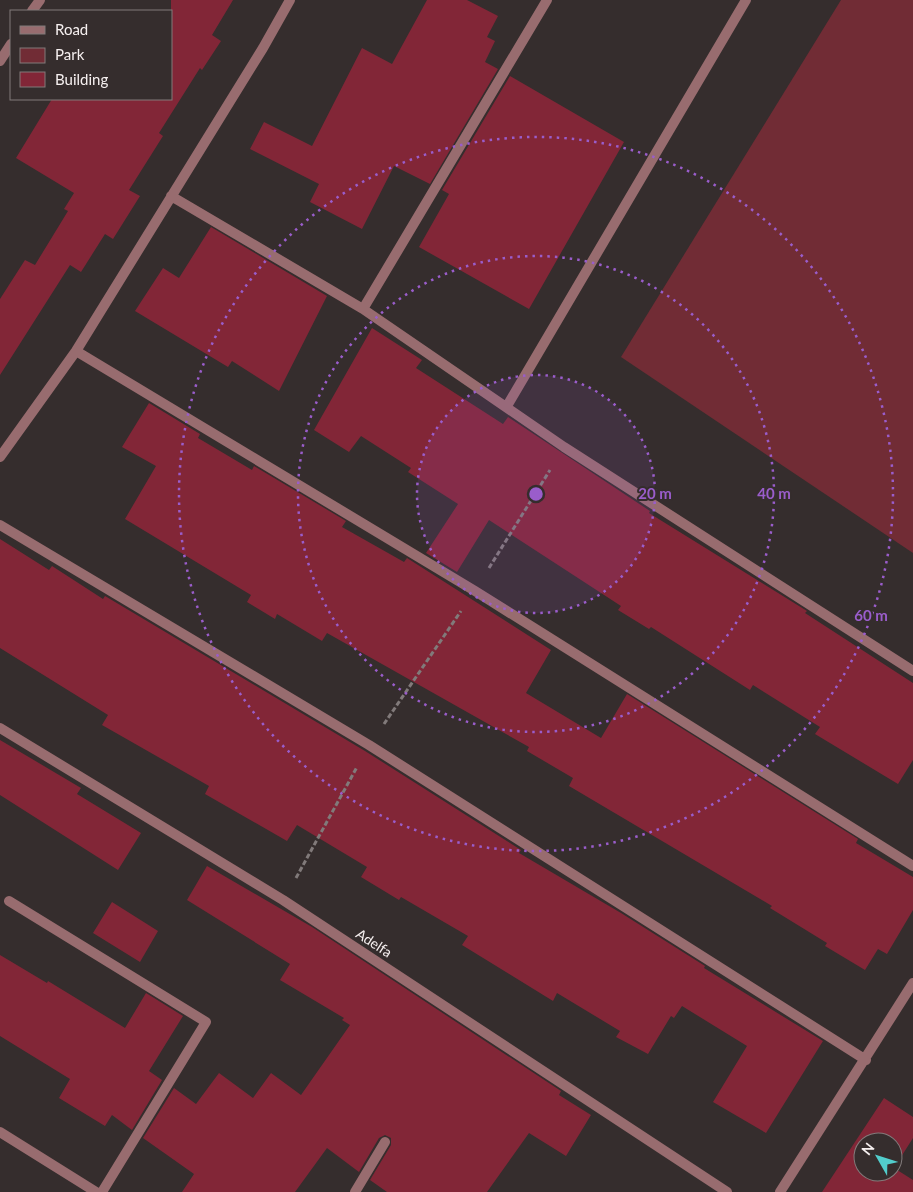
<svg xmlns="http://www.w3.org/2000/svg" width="913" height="1192" font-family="Lato,sans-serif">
  <rect width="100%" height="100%" fill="#352d2d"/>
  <path fill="#712c35" d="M841 0H913V553L621 357Z"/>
  <path fill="#822637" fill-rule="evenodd" d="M171 0H233L212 35 221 41 202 70 200 68 159 133 163 136 129 190 140 196 113 239 105 234 81 272 70 265 0 375V299L25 260 35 265 68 211 64 209 74 193 16 158 52 99H171Z
    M427 0H467L498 16 487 37 495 41 485 62 498 69 430 184 394 166 362 229 310 202 319 184 250 149 264 122 312 146 362 48 392 64Z
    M510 76 624 142 529 309 419 247 449 194 442 190Z
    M211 227 327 296 279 391 232 361 228 367 135 311 163 268 179 278Z
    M372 328 422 360 416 368 503 424 508 417 650 511 649 513 807 611 805 613 913 683V760L898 784 815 734 820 727 753 685 750 690 651 627 649 629 618 610 621 606 489 520 457 572 426 553 458 504 408 472 411 468 361 436 349 452 314 430Z
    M149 403 200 434 198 438 252 470 254 466 346 521 342 527 404 562 407 558 551 650 526 693 601 738 627 694 858 839 856 843 913 877V910L887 954 878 949 865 970 825 946 827 943 770 908 772 906 569 786 573 778 527 751 529 747 327 633 322 641 277 614 275 619 247 602 251 595 125 519 156 466 122 447Z
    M0 539 49 570 52 566 103 599 105 596 365 751 521 850 519 853 621 913 705 966 704 968 823 1041 766 1133 713 1102 747 1046 682 1006 674 1018 671 1016 648 1054 616 1037 620 1031 557 993 553 1001 462 945 468 936 401 897 399 900 361 877 367 867 297 825 287 841 205 794 209 786 102 725 108 715 0 648Z
    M0 740 81 788 77 794 141 833 118 870 0 795Z
    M207 866 312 927 561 1091 559 1095 591 1115 566 1156 529 1133 487 1192H387L370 1180 391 1145V1138L385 1135 379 1138 359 1172 327 1148 295 1192H182L194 1174 143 1138 174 1088 196 1104 219 1073 253 1098 271 1073 301 1095 350 1025 342 1020 344 1018 280 980 290 964 187 900Z
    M112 902 158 931 140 962 93 933Z
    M0 955 47 983 48 981 125 1028 146 993 183 1016 149 1071 162 1080 132 1130 112 1115 105 1126 59 1098 70 1079 0 1036Z
    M884 1098 913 1117V1138L894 1168 913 1180V1192H822ZM863 1142H893V1172H863Z"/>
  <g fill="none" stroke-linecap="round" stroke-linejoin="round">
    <path stroke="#817a7a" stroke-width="3" stroke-dasharray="5 2.5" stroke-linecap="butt" d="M489 568 550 470
      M384 724 461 611
      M296 878 357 767"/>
    <path stroke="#986c6f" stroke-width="10" d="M32 11 40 0
      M0 61 11 44
      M171 196 363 309 564 447 913 671
      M363 309 547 0
      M76 351 475 591 913 866
      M507 406 746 0
      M0 457 76 351 263 48 290 0
      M0 525 369 745 866 1060
      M0 728 283 900 727 1192
      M9 901 206 1022 102 1192
      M0 1132 96 1192
      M355 1192 385 1142
      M780 1192 913 983"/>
  </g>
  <circle cx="536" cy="494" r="119" fill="#9a5dcb" fill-opacity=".12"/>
  <g fill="none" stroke="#9a5dcb" stroke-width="2.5" stroke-dasharray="2.5 5">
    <circle cx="536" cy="494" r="119"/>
    <circle cx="536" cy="494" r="238"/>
    <circle cx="536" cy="494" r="357"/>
  </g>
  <g text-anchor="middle" stroke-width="4" stroke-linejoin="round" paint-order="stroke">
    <g font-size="14" fill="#f6f0f0" stroke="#352d2d">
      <text transform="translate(374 943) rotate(33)" y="5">Adelfa</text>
    </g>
  </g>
  <circle cx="536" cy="494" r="8" fill="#9a5dcb" stroke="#352d2d" stroke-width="2.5"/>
  <g font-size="15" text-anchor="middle" font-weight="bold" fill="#9a5dcb" stroke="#352d2d" stroke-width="4" stroke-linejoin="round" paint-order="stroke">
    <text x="655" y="499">20 m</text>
    <text x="774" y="499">40 m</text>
    <text x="871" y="621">60 m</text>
  </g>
  <rect x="10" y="10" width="162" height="90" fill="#352d2d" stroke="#827b7b"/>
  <rect x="20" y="26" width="25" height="8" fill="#986c6f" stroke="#827b7b"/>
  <text x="55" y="35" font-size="15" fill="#f6f0f0">Road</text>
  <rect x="20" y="48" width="25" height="15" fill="#712c35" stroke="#827b7b"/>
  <text x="55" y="60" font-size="15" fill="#f6f0f0">Park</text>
  <rect x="20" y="72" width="25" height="15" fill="#822637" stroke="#827b7b"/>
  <text x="55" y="85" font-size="15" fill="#f6f0f0">Building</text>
  <g transform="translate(878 1157) rotate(309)"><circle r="24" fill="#352d2d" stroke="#827b7b"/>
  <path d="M0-4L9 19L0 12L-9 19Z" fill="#52cdcc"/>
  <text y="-8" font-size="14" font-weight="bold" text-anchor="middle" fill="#f6f0f0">N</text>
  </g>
</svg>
